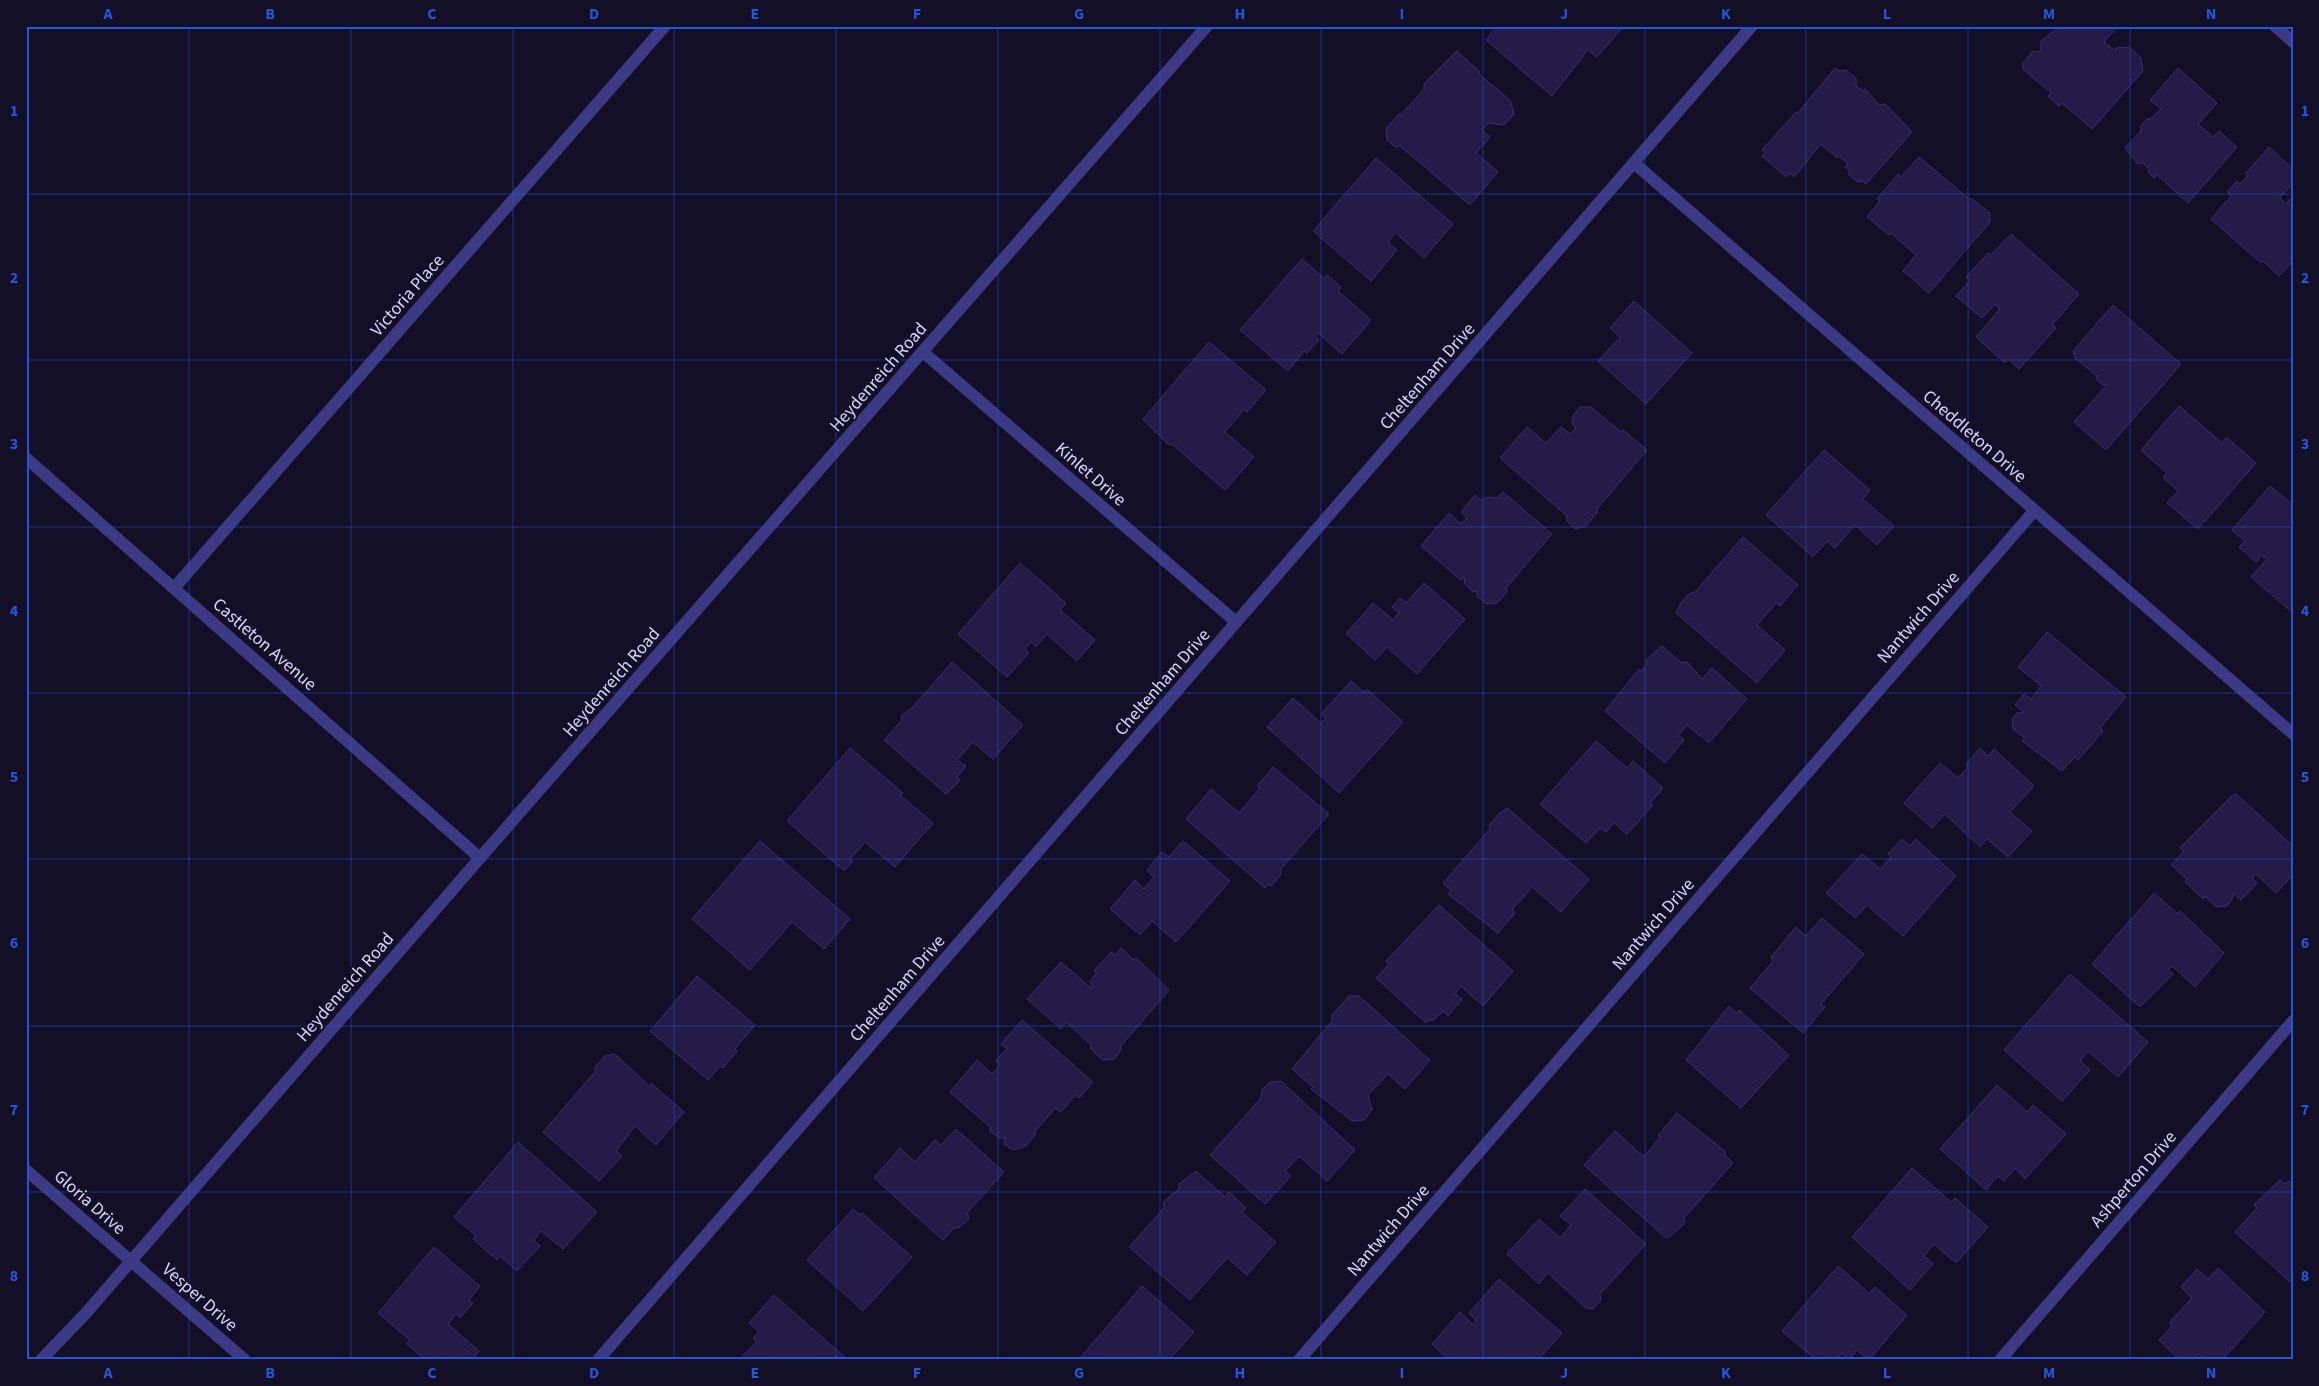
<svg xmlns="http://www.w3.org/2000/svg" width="2319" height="1386" font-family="'Source Sans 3',sans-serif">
  <rect width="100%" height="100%" fill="#130f26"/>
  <path fill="#241b47" stroke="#3b2d73" d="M1497 26H1618L1621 29 1597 57 1588 50 1552 96 1486 40Z
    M2060 26H2118L2104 42 2114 50 2116 48 2129 47 2141 58 2143 71 2092 129 2062 103 2059 106 2048 96 2051 93 2023 69V63L2033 51 2039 52 2041 49V41Z
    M1457 51 1479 71 1480 75 1510 100 1514 114 1504 125 1488 123 1482 130 1490 137 1476 153 1498 172 1470 205 1400 146 1395 147 1387 140 1386 128 1399 114H1402L1424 89V84Z
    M1835 68 1839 71 1846 70 1856 78V86L1863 91 1865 89 1879 105 1885 104 1912 132 1866 184 1863 181 1858 182 1849 175V170L1845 167 1848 164 1839 156 1837 158 1821 144 1794 177 1790 173 1786 177 1762 156 1765 153 1762 150 1796 112 1798 113Z
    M2178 68 2217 103 2198 124 2213 137 2219 131 2237 147 2188 203 2157 175 2154 178 2148 172 2150 170 2143 163 2138 164 2125 148 2141 131V126L2147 119 2152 118 2161 109 2150 100Z
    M2269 147 2293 169V183L2280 198 2286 204 2290 199 2293 201V261L2279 276 2263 261 2261 263 2211 219 2231 196 2227 192 2237 181 2240 184 2247 176 2245 174Z
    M1919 157 1968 198 1972 199 1990 213V222L1929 293 1903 271 1916 255 1891 233 1889 235 1867 217 1880 201 1877 199 1898 174 1901 177Z
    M1376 158 1453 224 1424 258 1396 233 1388 242 1397 250 1371 281 1313 231Z
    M2011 234 2079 294 2052 325 2056 328 2019 369 2008 359 2005 363 1976 337 2000 309 1995 304 1982 318 1956 296 1970 281 1966 277 1988 253 1991 255Z
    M1302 259 1325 279 1327 275 1341 287 1338 291 1371 320 1342 354 1318 333 1315 336 1319 340 1307 353 1304 351 1288 371 1240 330Z
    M1634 301 1692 353 1646 404 1598 361 1620 337 1610 328Z
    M2113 305 2181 364 2106 450 2074 422 2107 385H2103L2097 380V376L2075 358 2073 351Z
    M1209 342 1266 390 1247 412 1244 410 1225 432 1254 457 1225 490 1173 445 1168 444 1143 419Z
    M2179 406 2222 443 2226 437 2256 463 2198 529 2167 503 2178 491 2163 478 2167 473 2141 450Z
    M1580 407H1591L1621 432 1623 430 1647 450 1597 509V513L1586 526 1575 529 1567 521V516L1500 458 1527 427 1546 443 1561 427 1570 434 1576 428 1572 424 1573 416Z
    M1824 450 1870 490 1863 499 1894 526 1877 545 1855 525 1835 548 1827 541 1813 557 1766 515Z
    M2270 486 2293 505V613L2251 577 2267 559 2261 555 2256 562 2239 547 2245 541 2232 530Z
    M1503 492 1552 534 1506 588 1507 592 1497 603 1486 604 1477 596V591L1473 592 1465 584 1464 577 1461 580 1421 546 1449 513 1461 524 1467 518 1461 512 1475 495 1481 500 1489 497 1498 498Z
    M1743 537 1798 585 1780 606 1776 603 1757 625 1785 650 1757 683 1676 613 1681 603 1689 594 1695 592Z
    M1020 563 1066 603 1060 610 1095 640 1077 661 1047 634 1036 647 1031 642 1025 649 1029 653 1007 677 958 634Z
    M1424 583 1465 619 1417 674 1387 647 1375 660 1346 634 1373 603 1393 620 1399 613 1392 607 1400 598 1406 603Z
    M2047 632 2126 697 2100 728 2103 731 2078 760 2075 757 2062 771 2022 741 2025 738 2013 729 2012 719 2017 713 2024 712 2015 705 2024 694 2031 699 2041 686 2018 667Z
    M1662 646 1682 663 1687 662 1702 679 1712 668 1747 699 1709 743 1687 725 1678 736 1684 740 1665 763 1605 711 1639 669 1641 671 1647 664 1646 660Z
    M952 662 1023 725 993 759 973 742 957 760 966 766 957 777 960 780 946 794 884 740 902 720 901 716 912 708Z
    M1351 681 1364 692 1367 689 1403 722 1339 793 1267 727 1293 698 1321 723 1326 718 1321 714Z
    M1596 741 1627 768 1633 761 1663 788 1650 803 1653 805 1627 834 1614 823 1606 832 1600 828 1586 843 1540 804Z
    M850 748 903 793 900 795 933 823 895 867 865 842 850 859 853 861 844 871 787 821Z
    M1980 748 1988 756 1994 749 2034 786 2010 812 2032 831 2008 857 1987 839 1980 847 1945 814 1932 828 1904 803 1940 763 1958 778 1968 767 1966 764Z
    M1273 767 1329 814 1280 870 1281 874 1271 886 1269 884 1265 888 1186 819 1211 789 1239 813 1260 788 1257 786Z
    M2235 793 2293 846V875L2276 893 2256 874 2252 878 2257 883 2241 900 2233 893 2232 899 2227 906 2216 907 2205 896 2203 899 2185 882 2187 879 2171 865 2184 851 2180 848Z
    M1507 808 1589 879 1561 912 1532 887 1512 910 1515 913 1498 933 1448 894 1451 890 1443 883 1490 829 1489 825 1499 814Z
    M1902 839 1910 846 1916 839 1956 876 1903 936 1867 905 1855 918 1826 893 1862 854 1880 869 1891 857 1888 854Z
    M760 841 850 919 824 949 792 922 750 970 692 919Z
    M1183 841 1230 881 1176 942 1152 921 1140 935 1110 909 1135 880 1144 889 1154 877 1147 870 1162 852 1169 857Z
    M2154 893 2178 914 2180 911 2224 953 2195 987 2172 966 2168 970 2173 974 2140 1007 2092 964Z
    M1439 905 1513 971 1483 1006 1461 986 1455 994 1462 999 1448 1016 1443 1011 1434 1020H1429L1426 1023 1376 978 1389 964 1386 961Z
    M1822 918 1864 954 1821 1004 1825 1007 1803 1033 1750 988 1773 961 1771 957 1796 927 1806 936Z
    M1121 948 1134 960 1136 958 1169 990 1120 1047 1122 1049 1114 1059 1102 1060 1091 1049V1045L1066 1022 1061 1029 1027 999 1061 962 1091 988 1093 985 1089 982 1097 973 1094 971 1111 952 1115 955Z
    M2070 974 2148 1042 2118 1077 2088 1051 2080 1061 2090 1070 2062 1101 2004 1050Z
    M697 976 755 1025 735 1049 737 1051 723 1068 720 1066 708 1080 650 1031Z
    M1349 996H1359L1430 1060 1405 1089 1388 1074 1368 1095 1372 1110 1364 1120 1352 1121 1311 1089 1313 1087 1292 1069 1332 1021V1015Z
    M1729 1006 1736 1013 1739 1010 1789 1055 1741 1108 1686 1060Z
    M1022 1020 1093 1082 1079 1098 1075 1095 1061 1112 1055 1108 1035 1132V1135L1026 1146 1013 1150 1004 1144 1005 1137 1000 1139 990 1131V1127L950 1092 977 1060 992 1074 1000 1065 996 1061 1007 1048 1001 1044Z
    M615 1054 649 1086 651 1083 684 1112 656 1145 635 1126 616 1151 622 1156 599 1181 543 1132 595 1072V1067L605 1056Z
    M1281 1081 1355 1150 1327 1181 1299 1156 1285 1171 1291 1176 1265 1204 1210 1155 1261 1098 1262 1090 1270 1082Z
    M1997 1085 2027 1112 2033 1105 2066 1134 2025 1179 2015 1168 2004 1181 1998 1176 1986 1190 1940 1149Z
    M1677 1113 1726 1152 1724 1154 1733 1163 1684 1218V1224L1667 1239 1584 1165 1615 1131 1644 1157 1660 1137 1658 1135Z
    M956 1129 1004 1172 967 1213 969 1219 960 1227 954 1228 943 1240 874 1178 900 1148 915 1162 935 1140 941 1145Z
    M518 1142 597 1212 563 1249 541 1231 534 1240 540 1246 517 1271 500 1256 497 1260 473 1239 476 1236 454 1217Z
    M1912 1168 1951 1202 1955 1198 1988 1227 1956 1263 1934 1244 1924 1256 1933 1264 1910 1290 1852 1237Z
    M1196 1171 1225 1197 1229 1192 1246 1208 1242 1212 1276 1242 1247 1275 1227 1258 1190 1300 1129 1247 1164 1208 1163 1203 1172 1194 1179 1190V1184Z
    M2280 1180 2285 1184 2289 1181 2293 1184V1278L2290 1282 2235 1232 2257 1208 2254 1205Z
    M1585 1189 1646 1244 1600 1294 1601 1300 1593 1309 1586 1308 1548 1273 1539 1284 1507 1254 1539 1219 1560 1238 1571 1225 1560 1216Z
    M853 1209 860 1215 862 1213 912 1257 863 1311 807 1260Z
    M434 1247 480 1286 469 1300 473 1303 460 1318 456 1314 448 1324 479 1351 472 1360H425L407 1344 410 1340 378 1313Z
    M1838 1266 1869 1293 1875 1287 1907 1315 1869 1360 1857 1350 1849 1359 1842 1353 1837 1360H1816L1782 1331Z
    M2218 1268 2265 1312 2222 1360H2205L2199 1354 2193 1360H2180L2159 1340 2172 1326 2169 1323 2192 1298 2181 1287 2197 1269 2208 1279Z
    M1499 1279 1562 1333 1538 1360H1449L1432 1344 1460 1312 1473 1325 1476 1320 1469 1313Z
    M1142 1286 1194 1332 1169 1360H1082L1080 1358Z
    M774 1295 848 1360H738L757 1342 753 1338 759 1332 749 1323Z"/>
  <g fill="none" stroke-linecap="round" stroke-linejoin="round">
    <path stroke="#3d3a85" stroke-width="12" d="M2275 26 2293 42
      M1634 163 2293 734
      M923 352 1236 622
      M26 458 480 858
      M175 587 665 26
      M26 1170 245 1360
      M41 1360 86 1313 480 858 1207 26
      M598 1360 1752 26
      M1299 1360 2034 511
      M2000 1360 2293 1021"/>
  </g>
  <path fill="none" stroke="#2655da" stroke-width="1" stroke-opacity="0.55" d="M189 26V1360M351 26V1360M513 26V1360M674 26V1360M836 26V1360M998 26V1360M1160 26V1360M1321 26V1360M1483 26V1360M1645 26V1360M1806 26V1360M1968 26V1360M2130 26V1360M26 194H2293M26 360H2293M26 527H2293M26 693H2293M26 859H2293M26 1026H2293M26 1192H2293"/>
  <g text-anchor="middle" stroke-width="4" stroke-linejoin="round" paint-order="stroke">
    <g font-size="18" fill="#d9d4ff" stroke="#130f26">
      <text transform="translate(407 295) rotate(-49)" y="6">Victoria Place</text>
      <text transform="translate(1427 376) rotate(-49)" y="6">Cheltenham Drive</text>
      <text transform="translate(878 377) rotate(-49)" y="6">Heydenreich Road</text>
      <text transform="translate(1975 436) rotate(41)" y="6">Cheddleton Drive</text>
      <text transform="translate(1091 474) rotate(41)" y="6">Kinlet Drive</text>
      <text transform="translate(1918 617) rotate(-49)" y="6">Nantwich Drive</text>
      <text transform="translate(265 644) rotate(41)" y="6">Castleton Avenue</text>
      <text transform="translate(611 682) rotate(-49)" y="6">Heydenreich Road</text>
      <text transform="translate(1162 682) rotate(-49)" y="6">Cheltenham Drive</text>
      <text transform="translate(1653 924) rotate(-49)" y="6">Nantwich Drive</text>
      <text transform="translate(345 987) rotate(-49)" y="6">Heydenreich Road</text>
      <text transform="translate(897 988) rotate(-49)" y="6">Cheltenham Drive</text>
      <text transform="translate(2133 1179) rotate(-49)" y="6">Ashperton Drive</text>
      <text transform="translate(90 1202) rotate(41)" y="6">Gloria Drive</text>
      <text transform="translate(1388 1230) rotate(-49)" y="6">Nantwich Drive</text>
      <text transform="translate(200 1297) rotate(41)" y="6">Vesper Drive</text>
    </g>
  </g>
  <rect width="2319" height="1386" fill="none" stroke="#130f26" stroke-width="55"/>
  <rect x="28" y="28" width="2264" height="1330" fill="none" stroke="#2655da" stroke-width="2"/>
  <g font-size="16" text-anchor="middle" font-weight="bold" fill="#2655da">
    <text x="108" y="19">A</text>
    <text x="270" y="19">B</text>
    <text x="432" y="19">C</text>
    <text x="594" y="19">D</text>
    <text x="755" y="19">E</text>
    <text x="917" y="19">F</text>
    <text x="1079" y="19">G</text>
    <text x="1240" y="19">H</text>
    <text x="1402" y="19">I</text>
    <text x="1564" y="19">J</text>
    <text x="1726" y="19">K</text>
    <text x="1887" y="19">L</text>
    <text x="2049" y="19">M</text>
    <text x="2211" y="19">N</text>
    <text x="14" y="116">1</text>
    <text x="2305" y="116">1</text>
    <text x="14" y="283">2</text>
    <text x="2305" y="283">2</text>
    <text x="14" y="449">3</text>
    <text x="2305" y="449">3</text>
    <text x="14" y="616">4</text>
    <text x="2305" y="616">4</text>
    <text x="14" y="782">5</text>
    <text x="2305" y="782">5</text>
    <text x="14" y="948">6</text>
    <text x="2305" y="948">6</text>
    <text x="14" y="1115">7</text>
    <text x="2305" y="1115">7</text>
    <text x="14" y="1281">8</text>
    <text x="2305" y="1281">8</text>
    <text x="108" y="1378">A</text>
    <text x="270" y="1378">B</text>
    <text x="432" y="1378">C</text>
    <text x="594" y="1378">D</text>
    <text x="755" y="1378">E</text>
    <text x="917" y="1378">F</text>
    <text x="1079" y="1378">G</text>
    <text x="1240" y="1378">H</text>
    <text x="1402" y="1378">I</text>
    <text x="1564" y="1378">J</text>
    <text x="1726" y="1378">K</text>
    <text x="1887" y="1378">L</text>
    <text x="2049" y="1378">M</text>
    <text x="2211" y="1378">N</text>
  </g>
</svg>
